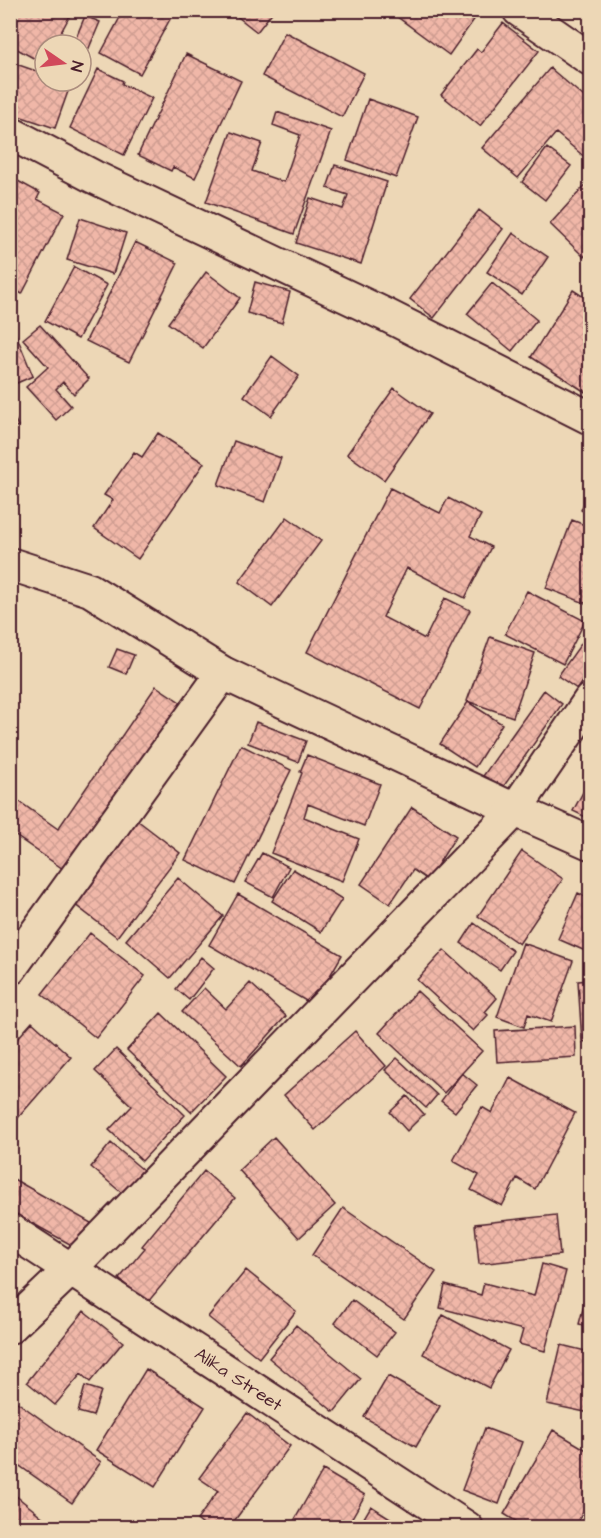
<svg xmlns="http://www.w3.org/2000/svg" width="601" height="1538" font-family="'Architects Daughter',sans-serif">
  <defs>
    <pattern id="building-cross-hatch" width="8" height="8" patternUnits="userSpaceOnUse" patternTransform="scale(1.5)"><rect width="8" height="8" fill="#f0b7a8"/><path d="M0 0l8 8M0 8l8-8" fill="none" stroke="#cf9d91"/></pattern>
  </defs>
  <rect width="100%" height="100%" fill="#edd7b6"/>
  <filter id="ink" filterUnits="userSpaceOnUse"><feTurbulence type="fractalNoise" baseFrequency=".0167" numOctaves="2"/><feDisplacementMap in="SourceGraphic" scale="12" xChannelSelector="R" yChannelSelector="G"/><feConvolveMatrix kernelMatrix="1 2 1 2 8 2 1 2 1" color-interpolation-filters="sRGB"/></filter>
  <g filter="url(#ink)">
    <path fill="url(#building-cross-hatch)" stroke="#4a1f2b" stroke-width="1.5" d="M10 10H73L54 45H45L44 64 10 45Z
      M124 10H175L140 74 101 53Z
      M229 10H274L257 32Z
      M394 10H472L478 14 449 55 392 13Z
      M85 16 100 22 81 67V45H73Z
      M503 23 539 51 480 126 441 95 477 49 481 52Z
      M285 32 364 73 342 117 262 76Z
      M186 54 241 81 195 178 173 167 171 171 138 155Z
      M10 62 45 74V81H64L71 83 55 128 10 113Z
      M550 68 590 102V155L587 159 556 133 518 178 482 148Z
      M98 69 123 81 122 84 152 98 124 155 70 128Z
      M368 99 418 117 396 178 347 160Z
      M277 112 331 131 294 234 206 202 231 132 262 143 252 171 284 182 300 135 273 125Z
      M547 148 571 166 545 200 522 182Z
      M335 165 387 182 361 264 296 243 310 198 343 209 348 195 327 188Z
      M16 180 40 193 37 199 64 213 22 294 10 287V185L13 186Z
      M590 180V250L584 257 550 224Z
      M479 210 503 229 434 318 410 299Z
      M80 218 126 233 113 274 67 260Z
      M513 233 548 257 522 295 487 272Z
      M135 242 178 263 129 362 86 341Z
      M74 267 107 285 78 339 45 321Z
      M206 272 240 298 203 348 168 323Z
      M255 282 290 292 282 323 247 313Z
      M492 283 537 320 512 351 467 314Z
      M573 290 590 301V338L588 343 590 344V395L531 357Z
      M40 325 89 379 74 394 63 382 56 389 71 406 56 420 26 387 48 367 23 339Z
      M13 327 33 376 10 386V328Z
      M272 356 299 376 271 416 244 396Z
      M394 388 430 414 384 480 347 454Z
      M10 410 18 426 10 430Z
      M158 433 204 463 138 559 94 528 113 500 104 495 134 452 142 457Z
      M234 441 281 458 265 502 218 485Z
      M390 488 440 513 448 498 481 515 470 536 491 547 465 598 407 568 383 617 425 639 445 598 470 610 420 709 307 652Z
      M590 490V515L581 510Z
      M287 517 321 541 272 607 239 582Z
      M572 520 590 527V605L546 588Z
      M527 591 585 621 563 664 505 634Z
      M590 631V669L577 689 558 676Z
      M490 637 535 653 513 717 467 701Z
      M117 649 134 655 126 674 109 667Z
      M156 686 183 704 66 871 10 832V795L58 829Z
      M544 690 562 704 501 790 483 776Z
      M468 702 502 724 475 767 440 744Z
      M256 722 306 741 298 762 248 743Z
      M241 745 291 770 235 884 185 860Z
      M307 755 380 784 364 826 308 804 304 817 359 839 342 881 271 853 302 773 300 772Z
      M590 779V819L573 811Z
      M412 807 456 836 428 880 413 870 390 904 361 884Z
      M137 820 180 853 117 937 74 904Z
      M522 851 563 879 519 944 478 916Z
      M262 853 289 867 273 897 245 882Z
      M293 869 342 899 321 932 272 901Z
      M178 878 223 916 170 978 126 940Z
      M578 893 590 899V953L558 939Z
      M238 894 342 955 313 1005 209 945Z
      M474 923 513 951 500 970 461 943Z
      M90 933 145 976 96 1038 42 994Z
      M523 943 573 961 551 1022 528 1014 524 1027 497 1017Z
      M444 950 497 998 485 1012 488 1015 473 1031 417 980Z
      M201 957 214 968 189 1000 176 989Z
      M590 980V1041L582 1042 578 981Z
      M250 983 286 1016 241 1066 182 1012 204 988 226 1009Z
      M417 991 482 1051 444 1093 379 1033Z
      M161 1013 226 1076 191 1112 127 1050Z
      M32 1022 71 1057 10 1127V1047Z
      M575 1026 576 1057 497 1062 495 1031Z
      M355 1031 386 1066 315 1130 284 1095Z
      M116 1049 185 1115 142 1161 109 1130 132 1106 95 1071Z
      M397 1058 437 1095 426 1108 385 1070Z
      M462 1073 477 1085 455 1112 441 1101Z
      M510 1078 575 1113 535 1189 517 1178 502 1206 471 1190 479 1175 453 1161 482 1107 492 1113Z
      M407 1096 424 1114 407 1131 390 1112Z
      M274 1137 335 1205 299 1238 239 1170Z
      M111 1143 143 1170 123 1194 91 1167Z
      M204 1171 235 1198 147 1303 119 1279 145 1248 142 1246Z
      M10 1177 91 1223 77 1248 10 1211Z
      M343 1208 436 1272 404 1319 312 1255Z
      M556 1215 560 1255 479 1264 475 1224Z
      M542 1264 566 1271 545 1351 519 1344 523 1330 440 1308 445 1285 481 1295 484 1283 534 1296Z
      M246 1270 296 1311 259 1358 208 1317Z
      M590 1282V1327L579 1324Z
      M352 1300 395 1332 377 1355 335 1323Z
      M84 1311 123 1342 90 1382 81 1374 55 1405 27 1382Z
      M443 1315 509 1350 489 1388 423 1354Z
      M296 1325 361 1379 334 1412 269 1358Z
      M561 1345 590 1352V1413L547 1404Z
      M146 1369 205 1407 155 1487 96 1450Z
      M388 1376 440 1406 416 1447 364 1417Z
      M85 1386 101 1391 93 1416 78 1412Z
      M10 1397 101 1462 72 1503 10 1459Z
      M247 1413 290 1446 229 1528H207L197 1520 218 1491 199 1478Z
      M485 1428 522 1442 499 1504 462 1490Z
      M553 1430 590 1452V1500L574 1528H527L504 1514Z
      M323 1470 365 1495 346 1528H290Z
      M10 1491 56 1528H10Z
      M371 1506 406 1528H358Z"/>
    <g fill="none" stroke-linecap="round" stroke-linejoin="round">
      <defs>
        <g id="minor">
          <path d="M519 10 590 59"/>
          <path d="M10 133 94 177 386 315 590 418"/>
          <path d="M10 564 90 590 223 673 515 810 590 843"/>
          <path d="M10 969 223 673"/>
          <path id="s1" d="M10 1230 467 1528"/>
          <path d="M10 1327 71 1269 515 810 590 700"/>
        </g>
      </defs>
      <use href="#minor" stroke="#4a1f2b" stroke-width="36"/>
      <use href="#minor" stroke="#edd7b6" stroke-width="32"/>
    </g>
  </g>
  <g text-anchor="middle" stroke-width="4.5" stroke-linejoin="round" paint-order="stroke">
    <g font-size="18" fill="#4a1f2b" stroke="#edd7b6">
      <text dy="6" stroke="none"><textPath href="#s1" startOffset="273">Alika Street</textPath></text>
    </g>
  </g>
  <rect width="601" height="1538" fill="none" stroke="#edd7b6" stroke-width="36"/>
  <rect x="18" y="18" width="565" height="1502" fill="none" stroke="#4a1f2b" stroke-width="2" filter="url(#ink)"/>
  <g transform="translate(63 63) rotate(104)"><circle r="28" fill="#edd7b6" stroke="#ac8d7e" stroke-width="1.5"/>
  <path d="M0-4.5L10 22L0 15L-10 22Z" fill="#d1495b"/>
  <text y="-9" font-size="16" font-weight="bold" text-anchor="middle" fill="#4a1f2b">N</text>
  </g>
</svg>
